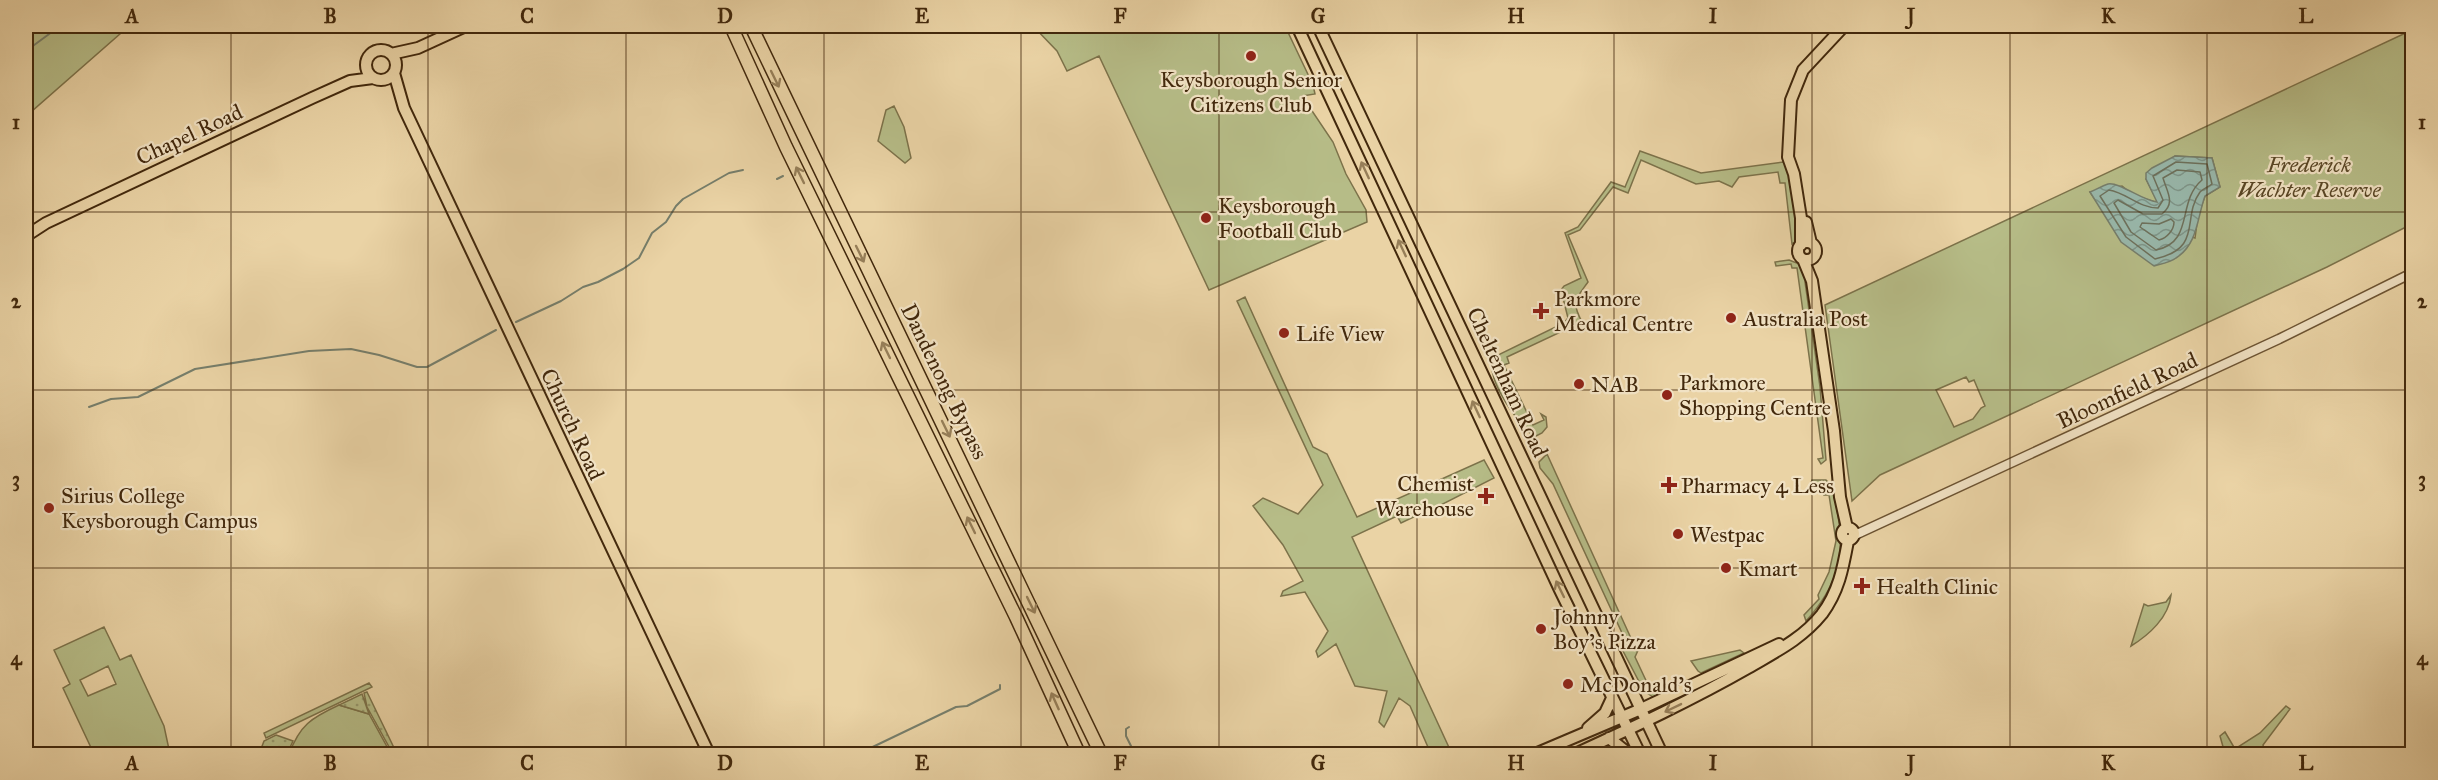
<svg xmlns="http://www.w3.org/2000/svg" width="2438" height="780" font-family="'IM FELL Great Primer',serif">
  <defs>
    <pattern id="garden-dots" width="8" height="8" patternUnits="userSpaceOnUse" patternTransform="scale(1.5)"><rect width="8" height="8" fill="#b6bc87"/><path d="M2 2h.1M6 6h.1" fill="none" stroke="#96996d" stroke-width="1.8" stroke-linecap="round"/></pattern>
    <pattern id="water-waves" width="16" height="10" patternUnits="userSpaceOnUse" patternTransform="scale(1.5)"><rect width="16" height="10" fill="#98b7aa"/><path d="M0 5q4-4 8 0t8 0" fill="none" stroke="#7e9589"/></pattern>
  </defs>
  <rect width="100%" height="100%" fill="#ead3a5"/>
  <filter id="stains"><feTurbulence type="fractalNoise" baseFrequency=".00333" numOctaves="4"/><feColorMatrix values="0 0 0 0 .2 0 0 0 0 .09 0 0 0 0 .02 0 0 0 .5 -.17"/></filter>
  <radialGradient id="worn" r=".72"><stop offset=".6" stop-color="#630" stop-opacity="0"/><stop offset="1" stop-color="#630" stop-opacity=".3"/></radialGradient>
  <path fill="#b6bc87" stroke="#7c724a" stroke-width="1.5" fill-rule="evenodd" d="M26 26H129L32 111 26 114Z
    M1033 26H1285L1313 85 1315 94 1302 96 1333 142 1346 174 1366 210 1367 222 1209 290 1099 56 1067 71 1057 51Z
    M2412 30V224L2327 267 1880 475 1852 501 1825 305ZM2175 156 2212 158 2220 187 2205 196 2198 216 2195 238 2099 205 2090 192 2122 186 2133 195 2158 203 2146 179ZM1966 377 1969 382 1974 380 1985 406 1981 408 1973 419 1954 427 1936 390Z
    M894 106 904 127 911 158 905 163 878 141 886 110Z
    M1640 151 1701 173 1783 162 1789 167 1796 216 1797 240 1792 244 1785 183H1780L1778 172 1739 177 1732 187 1719 181 1696 184 1641 160 1628 193 1613 187 1580 230 1568 235 1588 282C1575 300 1571 301 1582 322L1507 357 1509 363 1504 365 1533 425 1544 420 1541 414 1546 417 1547 427 1542 433 1534 437C1518 422 1489 385 1492 362L1500 354 1564 323 1568 318 1561 290 1564 286 1581 278 1565 233 1578 227 1611 182 1625 187Z
    M1789 260 1802 265 1808 279 1805 282 1820 387 1826 460 1821 464 1818 459 1823 458 1797 268H1792L1791 264 1776 266 1775 262Z
    M1245 297 1313 447 1327 454 1357 517 1484 460 1494 478 1429 511 1426 507 1422 509 1420 514 1401 523 1397 516 1352 537 1452 754H1431L1410 706 1399 698 1384 727 1379 722 1387 691 1355 686 1336 644 1318 657 1316 651 1328 631 1305 592 1281 596 1283 591 1303 581 1283 545 1253 506 1263 498 1298 514 1323 485 1237 301Z
    M1547 454 1635 647 1640 646 1635 657 1650 689 1660 695 1653 697 1644 691 1623 651 1622 633 1553 484 1540 468 1539 462Z
    M1812 480H1826C1835 488 1835 499 1837 510 1846 555 1837 587 1806 621L1804 615 1819 599 1818 595 1829 572 1836 541 1829 495H1824L1826 490 1812 483 1810 486Z
    M2171 595C2169 617 2149 635 2131 646L2144 604 2148 606 2166 602Z
    M104 627 120 660 131 655 164 726 170 754H94L63 688 70 684 54 650ZM108 666 116 684 88 696 80 680Z
    M1740 650 1744 653 1701 673 1698 671 1691 661Z
    M369 683 372 687 266 738 264 733Z
    M339 705 369 714 391 754H289C300 725 311 718 339 705Z
    M2286 706 2290 709 2263 745 2265 754H2225L2220 736 2225 732 2235 749 2260 733Z"/>
  <path fill="url(#garden-dots)" stroke="#7c724a" stroke-width="1.5" d="M367 692 397 754H393L367 707 364 693Z
    M362 694 369 714 339 705Z
    M276 735 293 741 287 754H264L261 749 264 741Z"/>
  <path fill="url(#water-waves)" stroke="#767e6b" stroke-width="1.5" d="M2175 156 2212 158 2220 187 2205 196C2197 218 2198 244 2176 258 2171 262 2161 264 2154 266L2121 242 2090 192C2095 190 2102 186 2108 184 2120 182 2141 200 2157 202L2146 179V173L2152 168Z"/>
  <g fill="none" stroke-linecap="round" stroke-linejoin="round">
    <path stroke="#6d705b" stroke-width="1.5" d="M2176 162 2207 164 2212 184C2208 187 2203 189 2200 192 2181 218 2204 248 2155 259L2126 237 2100 196 2109 190C2127 193 2139 208 2158 208L2163 200 2153 176Z
      M2177 170 2200 172 2202 180C2176 202 2195 242 2156 250L2131 232 2114 203 2118 200 2143 214H2162C2176 203 2167 192 2163 178Z
      M2171 219 2174 222C2174 230 2167 238 2159 240L2140 227 2142 223 2159 224Z"/>
    <path stroke="#767e6b" stroke-width="2" d="M26 51 60 26
      M777 179 783 176
      M516 322 561 301 583 287 598 282 623 269 639 258 652 233 666 222 676 206 683 199 729 173 743 170
      M89 407 111 399 138 397 195 369 309 351 351 349 379 355 417 367H427L496 330
      M1129 727 1126 729V736L1135 754
      M858 754 956 707 967 706 1000 689V685"/>
    <defs>
      <path id="minor" d="M1855 535 2279 339 2412 273"/>
      <path id="major" d="M1297 26 1560 590 1640 754
        M1318 26 1662 754
        M366 65a15 15 0 1 1 30 0a15 15 0 1 1-30 0Z
        M391 54 418 48 466 26
        M394 73 404 108 709 754
        M1806 222 1811 243
        M26 236 46 223 312 98 350 81 373 78
        M1798 251a9 9 0 1 1 18 0a9 9 0 1 1-18 0Z
        M1801 245V218L1794 174 1788 157 1791 100 1803 70 1844 26
        M1803 259 1812 281 1834 431 1840 497 1847 528
        M1842 534a6 6 0 1 1 12 0a6 6 0 1 1-12 0Z
        M1588 728 1605 713 1612 698
        M1609 738 1629 754
        M1535 754 1641 709 1779 644
        M1575 754C1634 727 1692 700 1748 668 1775 652 1802 639 1822 614 1839 591 1843 568 1848 541"/>
      <path id="highway" d="M731 26 786 147 1016 617 1079 754
        M751 26 1101 754"/>
    </defs>
    <use href="#minor" stroke="#6c5332" stroke-width="11"/>
    <use href="#major" stroke="#42280c" stroke-width="14"/>
    <use href="#highway" stroke="#42280c" stroke-width="15"/>
    <use href="#minor" stroke="#f1e2c4" stroke-width="8"/>
    <use href="#major" stroke="#ead3a5" stroke-width="10"/>
    <use href="#highway" stroke="#ead3a5" stroke-width="12"/>
  </g>
  <defs><path id="oneway-shaft" d="M-6 0H5M1.5-3L5.5 0L1.5 3" fill="none" stroke-width="1.6" stroke-linecap="round" stroke-linejoin="round" transform="scale(1.5)"/></defs>
  <g stroke="#967e58">
    <use href="#oneway-shaft" transform="translate(775 79) rotate(64)"/>
    <use href="#oneway-shaft" transform="translate(1365 170) rotate(-115)"/>
    <use href="#oneway-shaft" transform="translate(800 175) rotate(-116)"/>
    <use href="#oneway-shaft" transform="translate(1402 248) rotate(-115)"/>
    <use href="#oneway-shaft" transform="translate(860 254) rotate(64)"/>
    <use href="#oneway-shaft" transform="translate(886 350) rotate(-116)"/>
    <use href="#oneway-shaft" transform="translate(1476 409) rotate(-115)"/>
    <use href="#oneway-shaft" transform="translate(946 429) rotate(64)"/>
    <use href="#oneway-shaft" transform="translate(971 525) rotate(-116)"/>
    <use href="#oneway-shaft" transform="translate(1560 589) rotate(-116)"/>
    <use href="#oneway-shaft" transform="translate(1031 605) rotate(64)"/>
    <use href="#oneway-shaft" transform="translate(1055 701) rotate(-114)"/>
    <use href="#oneway-shaft" transform="translate(1673 708) rotate(154)"/>
  </g>
  <path fill="none" stroke="#42280c" stroke-width="1.5" stroke-opacity="0.55" d="M231 26V754M428 26V754M626 26V754M824 26V754M1021 26V754M1219 26V754M1417 26V754M1614 26V754M1812 26V754M2010 26V754M2207 26V754M26 212H2412M26 390H2412M26 568H2412"/>
  <g fill="#8f2418" stroke="#f1e2c4" stroke-width="2">
    <circle cx="1251" cy="56" r="6"/>
    <circle cx="1206" cy="218" r="6"/>
    <path d="M1538 302h6v6h6v6h-6v6h-6v-6h-6v-6h6z"/>
    <circle cx="1731" cy="318" r="6"/>
    <circle cx="1284" cy="333" r="6"/>
    <circle cx="1579" cy="384" r="6"/>
    <circle cx="1667" cy="395" r="6"/>
    <path d="M1666 476h6v6h6v6h-6v6h-6v-6h-6v-6h6z"/>
    <path d="M1483 487h6v6h6v6h-6v6h-6v-6h-6v-6h6z"/>
    <circle cx="49" cy="508" r="6"/>
    <circle cx="1678" cy="534" r="6"/>
    <circle cx="1726" cy="568" r="6"/>
    <path d="M1859 577h6v6h6v6h-6v6h-6v-6h-6v-6h6z"/>
    <circle cx="1541" cy="629" r="6"/>
    <circle cx="1568" cy="684" r="6"/>
  </g>
  <g text-anchor="middle" stroke-width="4.5" stroke-linejoin="round" paint-order="stroke">
    <g font-size="22" fill="#42280c" stroke="#f1e2c4" text-anchor="start">
      <text x="1251" y="87" text-anchor="middle">Keysborough Senior<tspan x="1251" dy="25">Citizens Club</tspan></text>
      <text x="1218" y="213">Keysborough<tspan x="1218" dy="25">Football Club</tspan></text>
      <text x="1554" y="306">Parkmore<tspan x="1554" dy="25">Medical Centre</tspan></text>
      <text x="1743" y="326">Australia Post</text>
      <text x="1296" y="341">Life View</text>
      <text x="1679" y="390">Parkmore<tspan x="1679" dy="25">Shopping Centre</tspan></text>
      <text x="1591" y="392">NAB</text>
      <text x="1474" y="491" text-anchor="end">Chemist<tspan x="1474" dy="25">Warehouse</tspan></text>
      <text x="1681" y="493">Pharmacy 4 Less</text>
      <text x="61" y="503">Sirius College<tspan x="61" dy="25">Keysborough Campus</tspan></text>
      <text x="1690" y="542">Westpac</text>
      <text x="1738" y="576">Kmart</text>
      <text x="1876" y="594">Health Clinic</text>
      <text x="1553" y="624">Johnny<tspan x="1553" dy="25">Boy's Pizza</tspan></text>
      <text x="1580" y="692">McDonald's</text>
    </g>
    <g font-size="22" fill="#42280c" stroke="#f1e2c4">
      <text transform="translate(189 134) rotate(-25)" y="8">Chapel Road</text>
      <text transform="translate(945 381) rotate(64)" y="8">Dandenong Bypass</text>
      <text transform="translate(1508 382) rotate(65)" y="8">Cheltenham Road</text>
      <text transform="translate(2127 390) rotate(-25)" y="8">Bloomfield Road</text>
      <text transform="translate(573 424) rotate(65)" y="8">Church Road</text>
    </g>
    <g font-size="22" font-style="italic" fill="#594625" stroke="#f1e2c4">
      <text x="2309" y="172">Frederick<tspan x="2309" dy="25">Wachter Reserve</tspan></text>
    </g>
  </g>
  <rect width="2438" height="780" fill="none" stroke="#ead3a5" stroke-width="66"/>
  <rect x="33" y="33" width="2372" height="714" fill="none" stroke="#42280c" stroke-width="2"/>
  <g font-size="20" text-anchor="middle" font-weight="bold" fill="#42280c">
    <text x="132" y="23">A</text>
    <text x="330" y="23">B</text>
    <text x="527" y="23">C</text>
    <text x="725" y="23">D</text>
    <text x="922" y="23">E</text>
    <text x="1120" y="23">F</text>
    <text x="1318" y="23">G</text>
    <text x="1516" y="23">H</text>
    <text x="1713" y="23">I</text>
    <text x="1911" y="23">J</text>
    <text x="2108" y="23">K</text>
    <text x="2306" y="23">L</text>
    <text x="16" y="129">1</text>
    <text x="2422" y="129">1</text>
    <text x="16" y="308">2</text>
    <text x="2422" y="308">2</text>
    <text x="16" y="486">3</text>
    <text x="2422" y="486">3</text>
    <text x="16" y="665">4</text>
    <text x="2422" y="665">4</text>
    <text x="132" y="770">A</text>
    <text x="330" y="770">B</text>
    <text x="527" y="770">C</text>
    <text x="725" y="770">D</text>
    <text x="922" y="770">E</text>
    <text x="1120" y="770">F</text>
    <text x="1318" y="770">G</text>
    <text x="1516" y="770">H</text>
    <text x="1713" y="770">I</text>
    <text x="1911" y="770">J</text>
    <text x="2108" y="770">K</text>
    <text x="2306" y="770">L</text>
  </g>
  <rect width="100%" height="100%" filter="url(#stains)"/>
  <rect width="100%" height="100%" fill="url(#worn)"/>
</svg>
